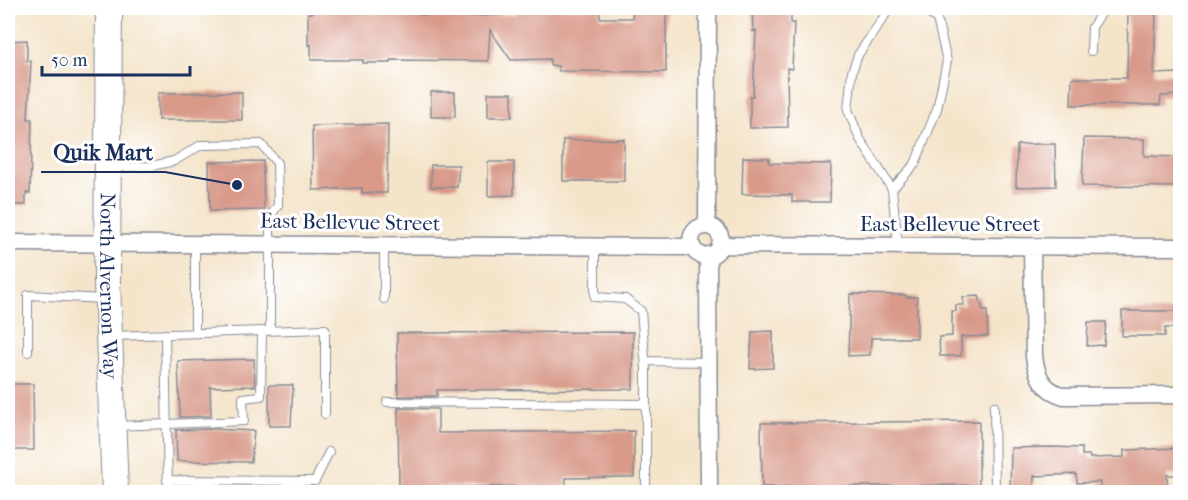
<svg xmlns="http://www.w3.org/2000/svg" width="1188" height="500" font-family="'IM FELL French Canon',serif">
  <rect width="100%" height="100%" fill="#fff"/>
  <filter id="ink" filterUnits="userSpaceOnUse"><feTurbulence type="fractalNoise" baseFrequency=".0167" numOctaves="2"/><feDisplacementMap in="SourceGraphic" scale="12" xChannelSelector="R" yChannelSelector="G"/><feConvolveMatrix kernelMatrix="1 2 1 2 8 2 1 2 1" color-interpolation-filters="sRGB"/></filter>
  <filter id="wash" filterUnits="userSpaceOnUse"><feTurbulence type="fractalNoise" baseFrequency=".008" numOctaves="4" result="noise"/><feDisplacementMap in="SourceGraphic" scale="24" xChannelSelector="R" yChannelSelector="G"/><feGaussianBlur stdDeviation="1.35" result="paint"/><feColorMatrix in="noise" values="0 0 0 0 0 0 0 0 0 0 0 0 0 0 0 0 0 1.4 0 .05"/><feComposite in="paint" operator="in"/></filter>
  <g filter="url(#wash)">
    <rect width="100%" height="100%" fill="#f4e4ca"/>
    <g id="blocks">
      <path fill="#d89989" d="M312 8H420V15L453 13 458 17 516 14V8H600V18H632L633 8H666V72L559 71 558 66 550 65V59L511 60 490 30 488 61 391 60V63H363V60H311V44L308 45V13H312Z
        M752 8H791V23H794L792 69 787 68 788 127 750 128V96H753L756 30 753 31Z
        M1128 10 1156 11 1154 74 1180 73V95L1161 96 1160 105H1071L1072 78H1127Z
        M27 40V61H31L28 119H32L30 193H26V205H8V41Z
        M242 92V120H158V93Z
        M431 92H455V117H431Z
        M488 93H512V117H488Z
        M388 124 387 193H362V188L313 190 312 126Z
        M1084 138 1144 139V156L1180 157V187L1082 186Z
        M624 139V181H563V140Z
        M1034 144H1055L1056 186 1016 187 1017 145Z
        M743 157 769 158V163L831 164 830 202H792V195L742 194Z
        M263 161 264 210 210 211 209 162Z
        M488 162H514V195L488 196Z
        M431 165H459L457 187H431Z
        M850 294 906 295V297H917V338H871L870 355 848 356Z
        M979 296 983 311H987L988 336 961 337V356H940L939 337 952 336V311H956V305H964L963 297Z
        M1122 311H1180V328H1165V336H1122Z
        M1088 322H1106L1104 345 1087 346Z
        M773 331V368L750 369 752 332Z
        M633 332V389L437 390V396H398L397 333Z
        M254 359 255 386 210 387 211 416 180 417 178 361Z
        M8 384H33L34 450H8Z
        M269 385H293L291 426H269Z
        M398 408 438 409V433L634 431V477L566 478V486L438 487V492H399Z
        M979 421V485L762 487 761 423Z
        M211 429 254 431 251 462 177 461 176 430Z
        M1051 447 1082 448V455H1089L1090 458 1124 457V450L1180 448V475H1167L1168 492H1100V482L1077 483 1076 474 1034 476V492H1010L1011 448Z"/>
    </g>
  </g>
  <g filter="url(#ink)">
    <use href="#blocks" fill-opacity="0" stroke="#888a94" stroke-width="1.5"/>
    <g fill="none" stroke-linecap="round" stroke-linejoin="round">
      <defs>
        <path id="lane" d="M897 8 888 11 858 55 852 72 848 110 860 139 892 189 898 246
          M1091 51 1092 27 1105 8
          M111 168 152 166 174 161 201 145 261 144 277 163 278 205 270 217V330
          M892 189 915 164 937 109 947 61 937 19 920 8
          M384 245V299
          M595 246V297L625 299 641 311 646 369V492
          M195 333V243
          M165 334 168 492
          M112 336 325 329V414
          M28 352V295L104 299
          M646 361 709 362
          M387 402 646 404
          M994 406 995 492
          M115 426 244 421 243 398 261 396 262 331
          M167 480 315 481 329 452"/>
        <path id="street" d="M707 226 708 8
          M691 241a15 15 0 1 1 30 0a15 15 0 1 1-30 0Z
          M8 243 692 247
          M720 245 1180 247
          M1032 248 1034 357C1037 377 1043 390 1064 396L1180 395
          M708 255 709 492"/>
        <g id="primary">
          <path id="s1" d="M109 8 107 282 115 492"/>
        </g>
      </defs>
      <use href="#lane" stroke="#888a94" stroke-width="10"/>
      <use href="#street" stroke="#888a94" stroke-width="19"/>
      <use href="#primary" stroke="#888a94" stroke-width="28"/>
      <use href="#lane" stroke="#fff" stroke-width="8"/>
      <use href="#street" stroke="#fff" stroke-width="16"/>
      <use href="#primary" stroke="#fff" stroke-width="26"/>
    </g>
  </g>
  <g text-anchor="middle" stroke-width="6" stroke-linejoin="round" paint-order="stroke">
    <g font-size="21" fill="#1b2f5e" stroke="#fff">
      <text transform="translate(350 222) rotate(1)" y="7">East Bellevue Street</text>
      <text x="950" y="231">East Bellevue Street</text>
      <text dy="7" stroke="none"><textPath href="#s1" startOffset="278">North Alvernon Way</textPath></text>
    </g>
  </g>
  <path fill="none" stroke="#1b2f5e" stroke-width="2" d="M237 185L165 172H41"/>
  <circle fill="#1b2f5e" stroke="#fff" stroke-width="2" cx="237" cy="185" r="6"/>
  <g font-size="22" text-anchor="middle" font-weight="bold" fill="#1b2f5e" stroke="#fff" stroke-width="6" stroke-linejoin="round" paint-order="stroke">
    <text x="103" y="160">Quik Mart</text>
  </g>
  <rect width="1188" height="500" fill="none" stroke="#fff" stroke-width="30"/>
  <path d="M42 66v9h148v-9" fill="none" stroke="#1b2f5e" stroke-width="3"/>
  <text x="51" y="66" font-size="18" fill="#1b2f5e" stroke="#ffffff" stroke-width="4.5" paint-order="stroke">50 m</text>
</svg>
